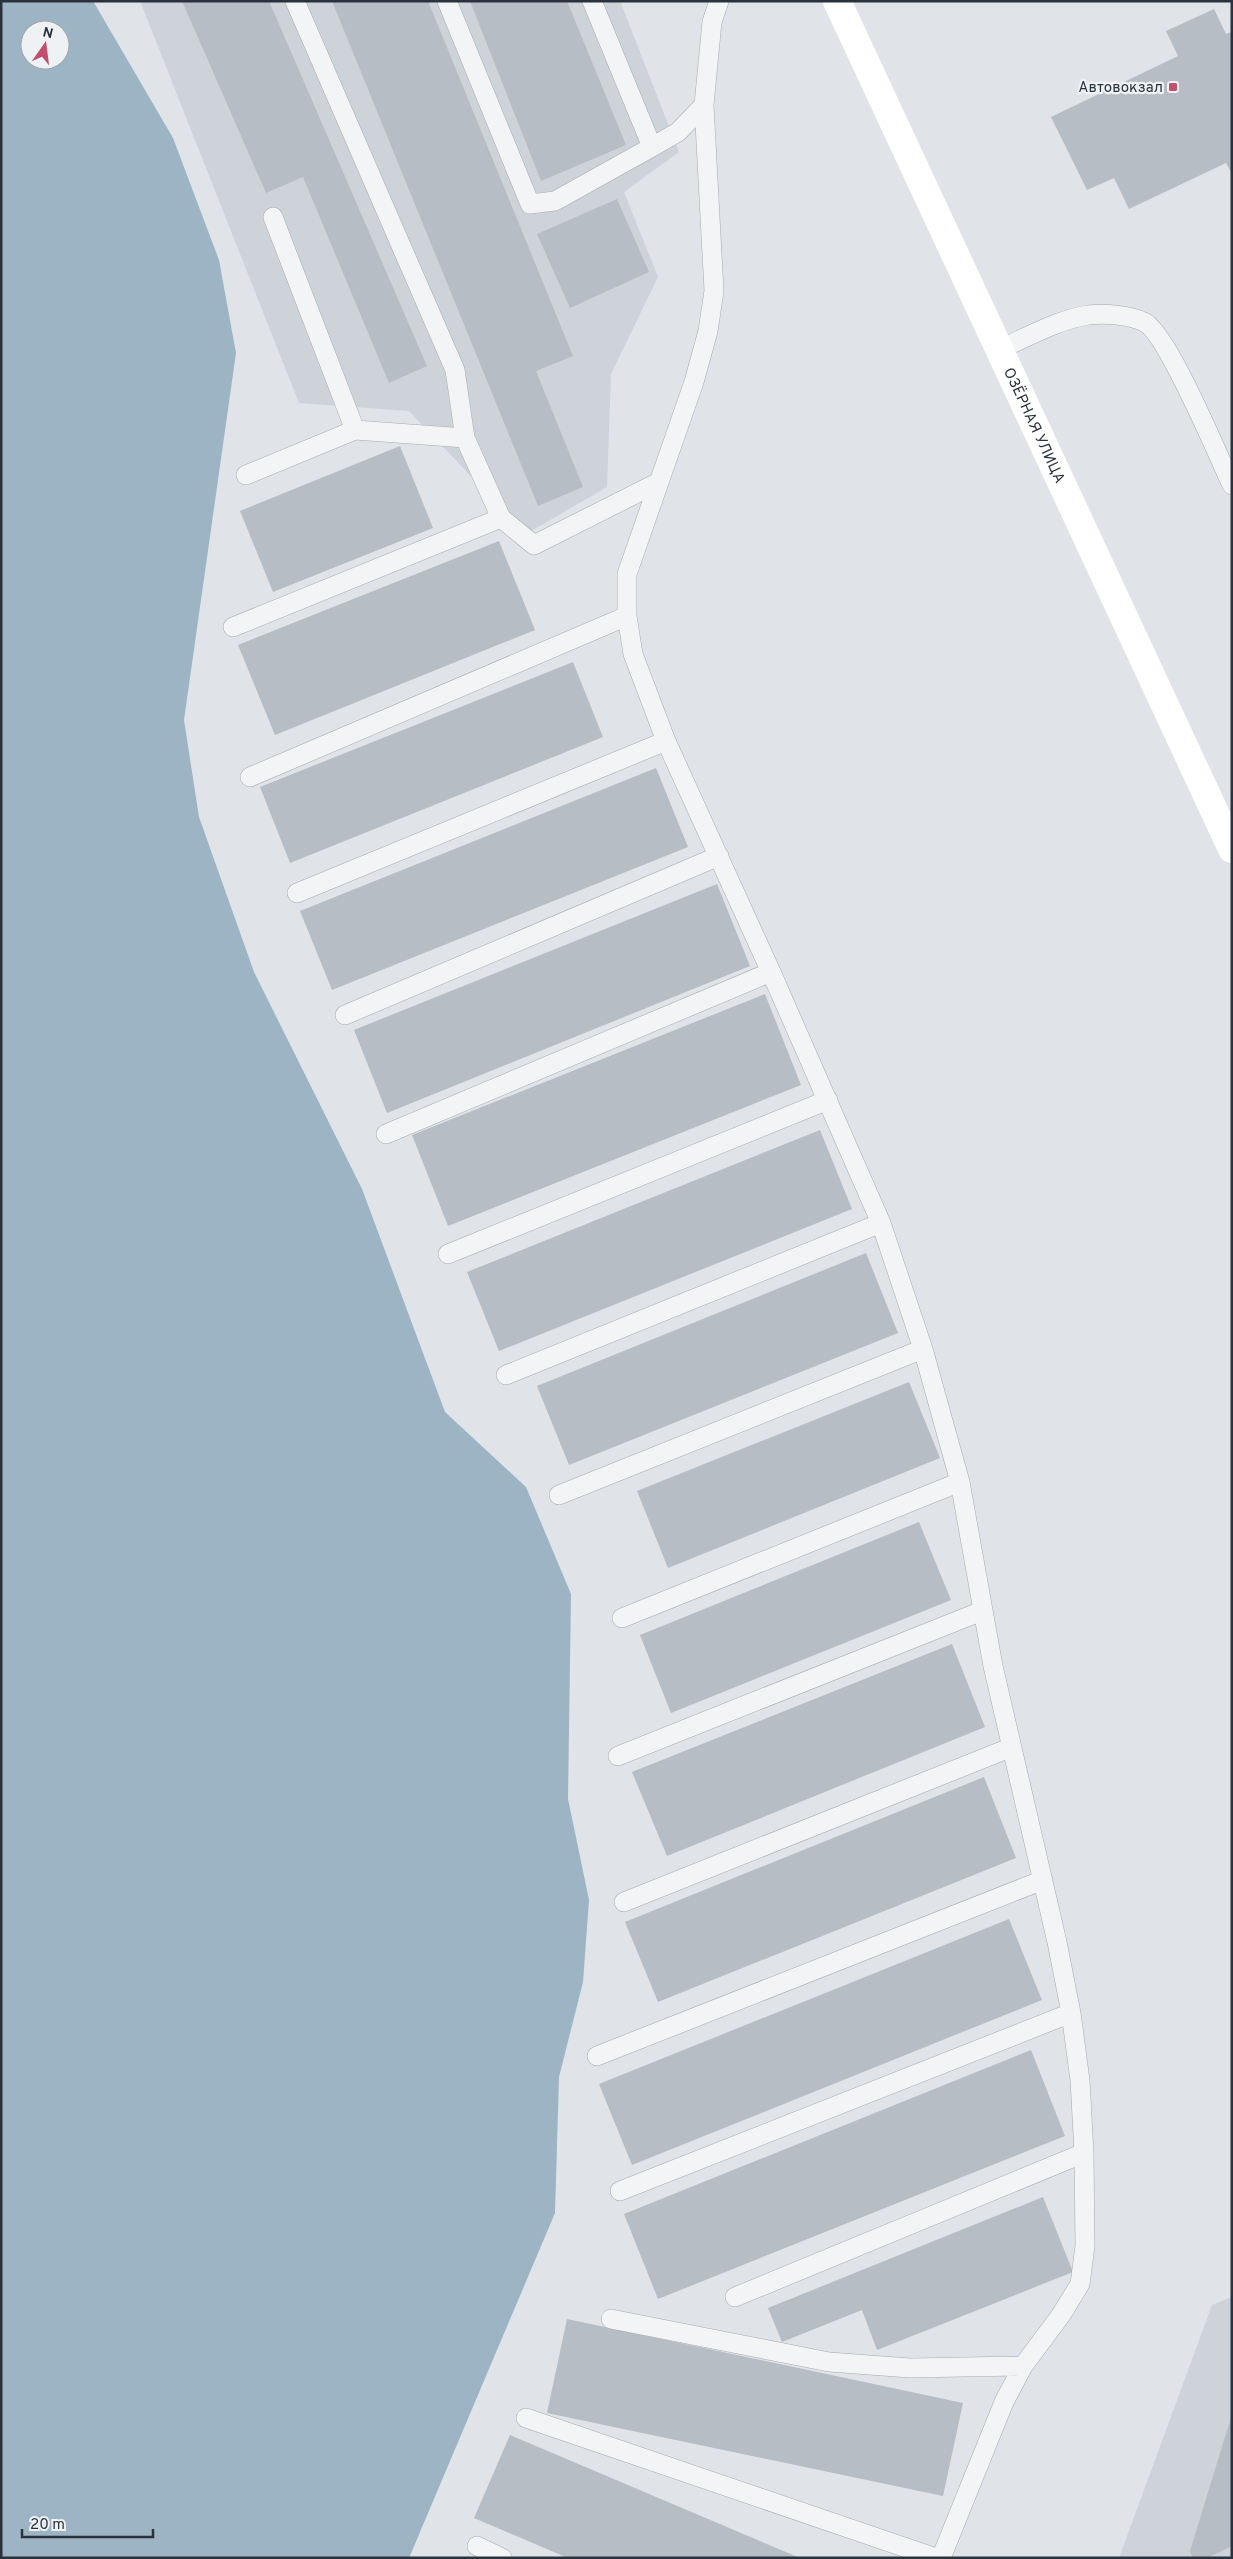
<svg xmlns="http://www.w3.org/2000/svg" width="1233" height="2559" font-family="Overpass,sans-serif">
  <rect width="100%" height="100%" fill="#e0e3e7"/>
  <path fill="#ced3d9" d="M140 1H620L679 152 624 192 658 277 611 374 607 487 526 534 409 411 299 403Z
    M1232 2297V2558H1119L1212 2305Z"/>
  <path fill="#9db4c4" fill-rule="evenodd" d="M1 1H93L173 138 219 260 236 353 184 720 199 817 254 972 362 1189 445 1412 526 1487 571 1594 568 1799 589 1900 583 1982 559 2077 555 2213 409 2558H1ZM30 30H60V60H30Z"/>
  <path fill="#b7bdc4" d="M182 1H269L427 366 389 383 303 177 266 193Z
    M332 1H428L573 356 536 371 583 487 538 506Z
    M470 1H567L626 145 541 181Z
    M1214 9 1226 34 1232 32V174L1226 163 1129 209 1114 178 1087 190 1051 117 1178 56 1166 31Z
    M617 199 649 272 570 308 537 234Z
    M400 446 433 528 273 592 240 511Z
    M499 541 535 630 275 735 238 645Z
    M573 662 603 737 290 863 260 787Z
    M656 768 688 847 332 990 300 911Z
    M717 884 750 966 387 1113 354 1030Z
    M765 994 801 1085 448 1226 412 1135Z
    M820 1130 852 1209 499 1351 467 1272Z
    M866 1253 898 1333 569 1465 537 1386Z
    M909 1382 940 1458 668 1568 637 1491Z
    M919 1522 951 1600 671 1713 640 1635Z
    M952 1644 985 1727 667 1856 632 1772Z
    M984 1777 1016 1858 658 2002 625 1922Z
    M1009 1919 1042 2000 632 2165 599 2084Z
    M1031 2050 1065 2136 658 2299 624 2214Z
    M1043 2197 1073 2272 877 2350 862 2310 782 2342 768 2308Z
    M567 2319 963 2403 943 2496 547 2413Z
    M1232 2414V2546L1207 2558H1193L1190 2551Z
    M510 2435 800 2558H568L474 2518Z"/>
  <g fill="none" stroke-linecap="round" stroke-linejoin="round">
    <defs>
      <path id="lane" d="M295 1 455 370 465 438 501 518 534 545 657 483
        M447 1 530 204 555 201 652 147 678 132 704 105 712 22 719 1
        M592 1 652 147
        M704 105 714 291 708 331 694 382 627 574V616L633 654 666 741 771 972 881 1223 923 1349 960 1482 993 1666 1057 1942 1071 2013 1080 2080 1084 2153 1085 2246 1080 2284 1061 2315 1023 2366 1004 2402 941 2558
        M273 217 355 430
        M1000 349C1028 337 1057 320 1088 315 1105 313 1129 315 1144 322 1167 332 1218 456 1232 485
        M246 475 355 430 465 438
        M233 627 501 518
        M250 777 627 616
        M297 893 666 741
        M345 1015 719 856
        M386 1134 771 972
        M448 1254 828 1100
        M506 1375 881 1223
        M559 1495 923 1349
        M622 1618 960 1482
        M618 1756 982 1611
        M624 1902 1012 1747
        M597 2056 1043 1880
        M620 2191 1071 2013
        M735 2297 1084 2153
        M611 2319 829 2362 910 2368 1023 2366
        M526 2418 936 2558
        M477 2546 502 2558"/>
    </defs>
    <use href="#lane" stroke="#a6abb1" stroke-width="20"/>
    <use href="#lane" stroke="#f2f4f6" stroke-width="19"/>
    <path stroke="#fff" stroke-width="28" id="s1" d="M837 1 1232 849"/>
  </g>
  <rect fill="#c24f6b" stroke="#eff2f5" stroke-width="2" x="1168" y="82" width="10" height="10" rx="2.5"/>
  <g text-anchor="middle" stroke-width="4.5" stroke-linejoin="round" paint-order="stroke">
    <g font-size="15" fill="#2a333d" stroke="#eff2f5" text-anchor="end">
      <text x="1163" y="92">Автовокзал</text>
    </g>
    <g font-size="15" fill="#2a333d" stroke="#eff2f5">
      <text dy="5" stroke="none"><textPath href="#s1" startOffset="468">ОЗЁРНАЯ УЛИЦА</textPath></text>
    </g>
  </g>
  <rect width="1233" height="2559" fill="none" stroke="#2a333d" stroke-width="5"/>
  <g transform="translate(45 45) rotate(14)"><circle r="24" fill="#eff2f5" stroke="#a0a6ab"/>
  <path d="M0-4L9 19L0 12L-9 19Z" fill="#c24f6b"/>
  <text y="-8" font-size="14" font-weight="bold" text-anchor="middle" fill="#2a333d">N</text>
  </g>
  <path d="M22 2529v8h131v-8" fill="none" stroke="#2a333d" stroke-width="2.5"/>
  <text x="30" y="2529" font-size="15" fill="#2a333d" stroke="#eff2f5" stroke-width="4" paint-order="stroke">20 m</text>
</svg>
